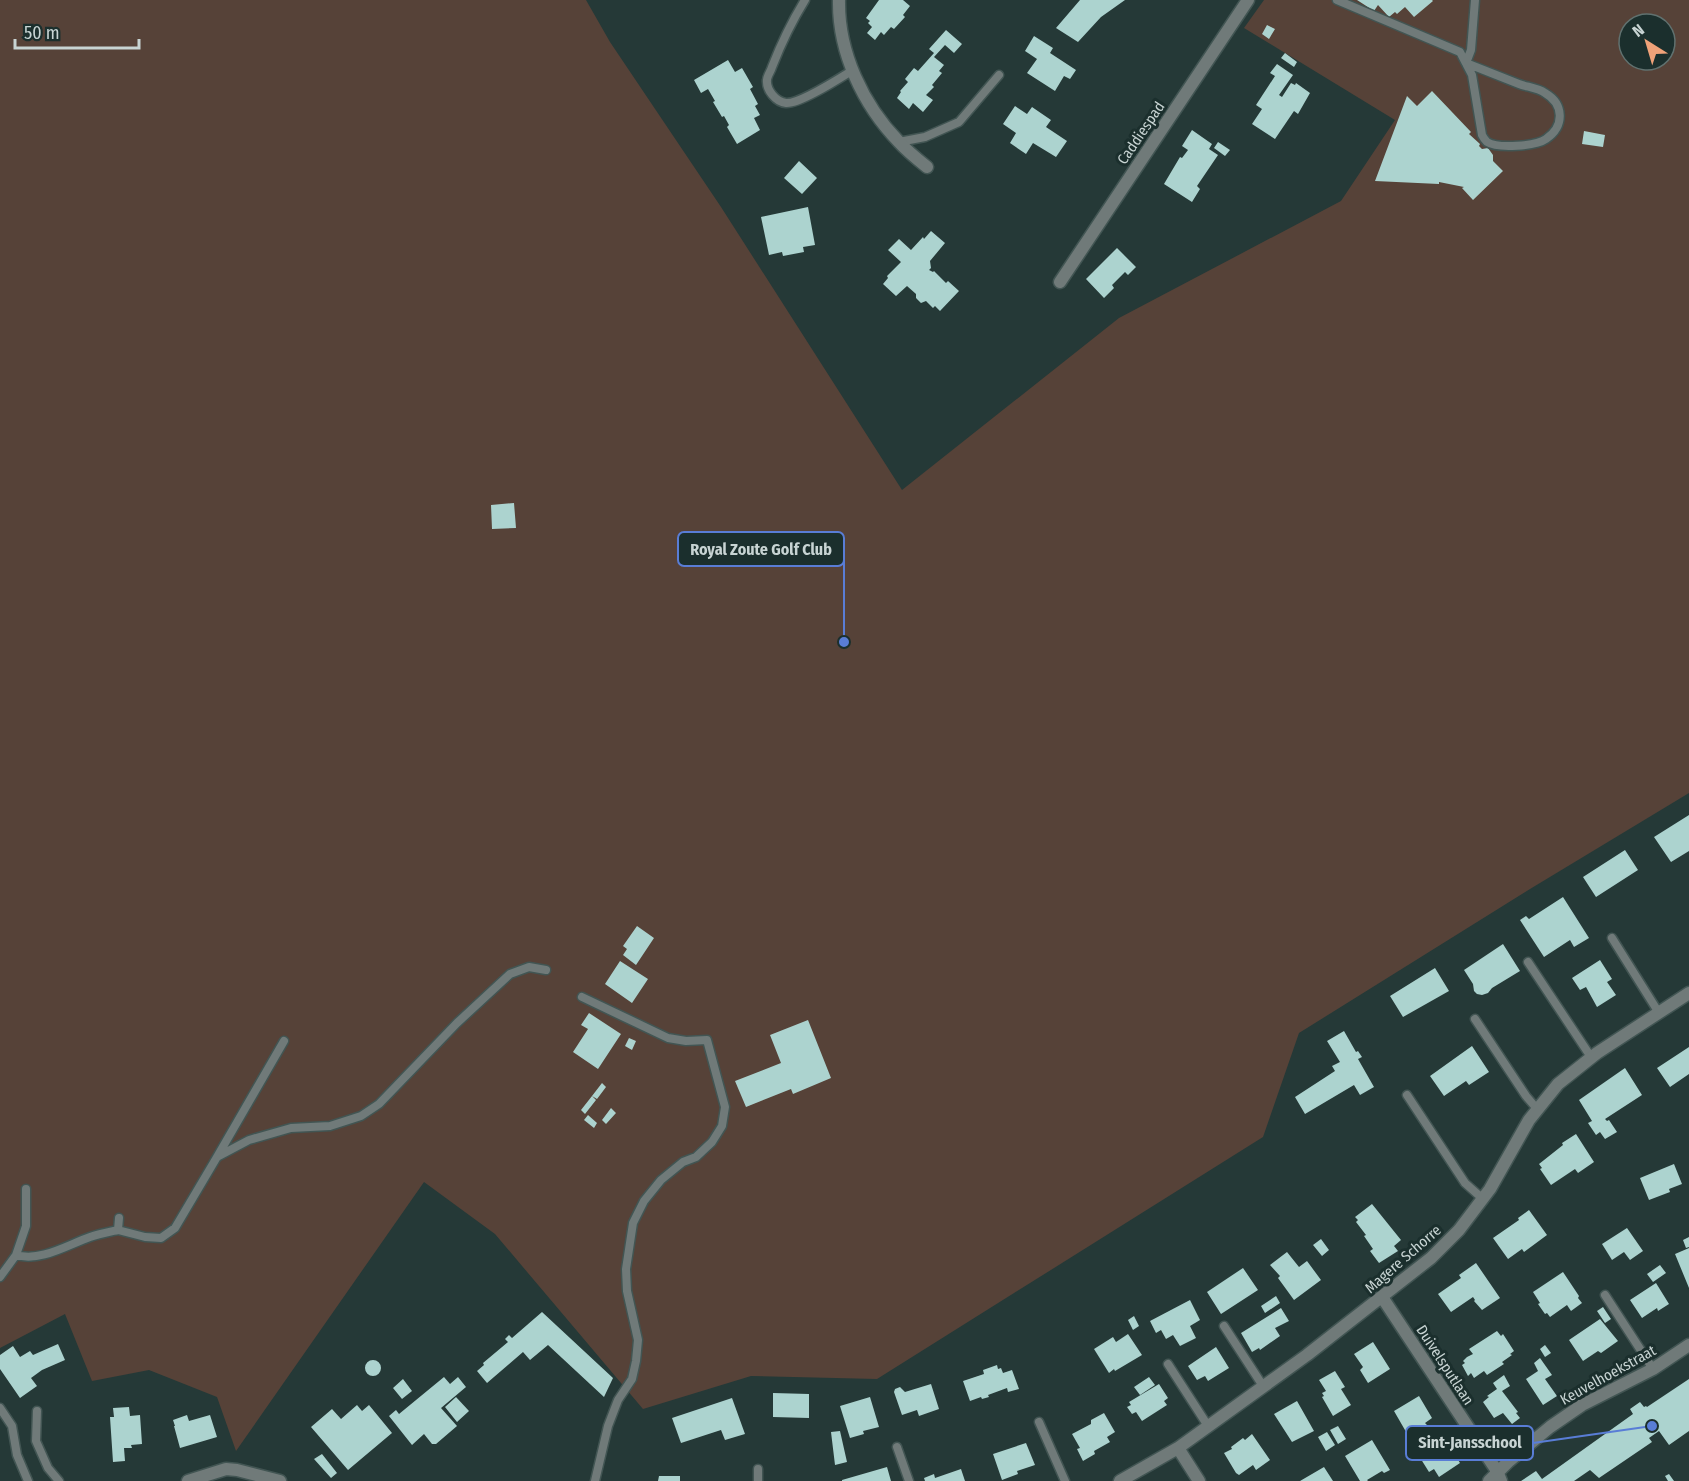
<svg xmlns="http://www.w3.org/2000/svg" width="1689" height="1481" font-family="'Fira Sans Condensed',sans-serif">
  <rect width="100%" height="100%" fill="#253937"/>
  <path fill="#564238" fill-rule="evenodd" d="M0 0H586L610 42 721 207 902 490 1119 318 1341 201 1395 120 1244 28 1264 0H1689V793L1530 889 1299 1033 1263 1137 877 1379 751 1376 643 1409 495 1234 424 1182 236 1451 217 1397 149 1370 92 1381 65 1314 0 1348ZM1629 24H1665V60H1629Z"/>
  <path fill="#acd3cf" d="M879 0H903L910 6 903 15 905 17 894 29 891 27 884 35 881 32 875 40 867 33 872 27 868 23 870 21 866 18Z
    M1080 0H1125L1101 17 1078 42 1056 28Z
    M1357 0H1432L1433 1 1414 17 1405 7 1397 14 1395 12 1389 17 1378 5 1374 11Z
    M1267 25 1275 29 1269 39 1262 34Z
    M946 30 962 44 954 53 945 45 934 57 944 65 939 71 942 73 932 85 934 87 926 95 933 100 923 112 913 103 909 109 897 98 901 92 900 91 908 82 905 79 914 68 918 71 934 53 929 49Z
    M1034 36 1053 48 1050 53 1076 70 1070 79 1064 76 1055 91 1027 73 1037 59 1025 51Z
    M1285 53 1297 62 1294 67 1281 58Z
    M728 60 735 72 742 68 753 87 750 89 758 104 755 106 760 115 754 118 760 130 737 144 727 127 729 125 724 116 722 117 713 102 715 101 708 89 701 93 694 80Z
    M1277 64 1293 75 1279 95 1282 97 1291 83 1295 85 1296 83 1310 93 1298 114 1294 111 1275 139 1252 124 1262 109 1256 105 1275 76 1270 73Z
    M1432 91 1471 132 1469 134 1480 144 1479 146 1482 149 1488 148 1493 155V161L1503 171 1473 200 1462 188 1464 187 1439 182V184L1375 181 1407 96 1417 106Z
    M1015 106 1027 114 1032 107 1051 120 1046 127 1067 141 1056 157 1033 143 1026 154 1010 143 1016 133 1003 124Z
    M1192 130 1212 144 1209 149 1218 155 1197 186 1200 189 1192 202 1164 184 1180 157 1182 158 1188 150 1182 146Z
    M1584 131 1605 135 1603 147 1582 144Z
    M1218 142 1230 150 1225 156 1214 148Z
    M799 161 817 178 802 194 784 178Z
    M808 207 815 245 803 247 804 252 783 256 782 252 769 255 761 217Z
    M931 231 945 243 930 261 931 268 929 270 933 272 934 271 946 283 948 281 959 291 940 311 935 306 933 308 926 301 921 303 916 298V294L907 286 896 296 883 284 888 278 887 276 901 262 888 250 899 239 911 250 923 237 924 239Z
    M1117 248 1136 267 1128 275 1125 272 1112 285 1114 288 1104 298 1086 279Z
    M514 503 516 528 492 529 491 505Z
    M1689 815V851L1671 862 1654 837Z
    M1625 850 1638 870 1596 897 1583 877Z
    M1563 897 1589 938 1574 947 1570 940 1544 957 1520 920 1526 916 1529 919Z
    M637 926 654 938 636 965 623 955 627 949 623 946Z
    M1503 944 1520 971 1492 988 1488 993 1482 995 1477 994 1474 991 1473 984 1464 970Z
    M1600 960 1612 979 1607 982 1616 995 1597 1007 1586 987 1580 990 1572 978Z
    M620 961 648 979 632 1003 605 984Z
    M1435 968 1449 991 1403 1017 1390 996Z
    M589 1013 621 1034 598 1069 573 1052 588 1029 581 1025Z
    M808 1020 831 1078 793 1094 791 1089 746 1107 735 1081 781 1063 770 1035Z
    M1344 1031 1356 1052 1358 1051 1362 1057 1358 1059 1374 1087 1360 1095 1354 1085 1305 1114 1295 1097 1335 1071 1332 1066 1340 1062 1327 1041Z
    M629 1038 636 1041 632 1050 625 1046Z
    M1472 1046 1489 1072 1469 1085 1466 1081 1444 1096 1430 1076Z
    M1689 1047V1074L1670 1087 1657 1068Z
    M1625 1068 1642 1095 1605 1119 1607 1121 1609 1120 1617 1132 1605 1139 1600 1132 1596 1135 1588 1123 1592 1121 1579 1100Z
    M602 1083 606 1087 597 1099 592 1096Z
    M592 1096 596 1100 585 1114 581 1110Z
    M611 1108 616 1113 606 1124 602 1120Z
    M588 1115 597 1123 594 1128 584 1120Z
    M1576 1134 1594 1162 1578 1173 1575 1169 1551 1185 1540 1169 1542 1168 1539 1164 1563 1145 1562 1143Z
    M1674 1164 1682 1184 1669 1189 1670 1192 1649 1200 1640 1178Z
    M1372 1204 1401 1240 1394 1246 1398 1251 1379 1263 1370 1251 1373 1249 1364 1236 1366 1235 1356 1222 1358 1220 1355 1217Z
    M1529 1210 1547 1235 1524 1252 1522 1249 1508 1259 1493 1238 1519 1220 1518 1218Z
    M1627 1228 1643 1251 1630 1260 1624 1252 1612 1260 1602 1244Z
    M1689 1237V1247L1686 1248 1683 1240Z
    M1321 1239 1329 1250 1322 1256 1313 1245Z
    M1689 1248V1288L1675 1254Z
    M1287 1252 1299 1267 1307 1261 1321 1280 1294 1300 1278 1278 1280 1276 1270 1265Z
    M1476 1263 1500 1298 1482 1310 1474 1301 1475 1300 1473 1297 1451 1312 1438 1294 1461 1278 1459 1275Z
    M1660 1265 1666 1273 1653 1282 1647 1274Z
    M1243 1268 1258 1290 1221 1314 1207 1292Z
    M1563 1272 1579 1296 1578 1298 1582 1303 1571 1311 1567 1305 1550 1317 1547 1313 1545 1314 1538 1304 1540 1303 1533 1292Z
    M1656 1283 1669 1304 1658 1311 1657 1308 1642 1318 1630 1300Z
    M1276 1296 1280 1303 1265 1313 1261 1306Z
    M1190 1300 1200 1320 1190 1326 1196 1338 1180 1346 1173 1335 1166 1339 1161 1330 1156 1333 1150 1321Z
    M1603 1307 1611 1319 1605 1323 1597 1311Z
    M1281 1308 1289 1321 1275 1328 1280 1336 1260 1350 1259 1348 1252 1352 1241 1333Z
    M542 1312 613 1378 604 1397 548 1345 530 1360 523 1352 487 1383 477 1371 484 1365 483 1363 508 1342 505 1339 509 1335 512 1338Z
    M1134 1316 1139 1326 1133 1330 1128 1320Z
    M1600 1319 1618 1341 1601 1353 1598 1351 1583 1361 1569 1340Z
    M1497 1331 1501 1336 1503 1334 1514 1351 1510 1354 1512 1355 1502 1362 1504 1364 1487 1375 1484 1371 1474 1378 1471 1373 1468 1376 1462 1365 1465 1363 1463 1361 1467 1357 1473 1354 1469 1349Z
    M1128 1334 1142 1355 1115 1371 1114 1369 1109 1373 1094 1349 1113 1337 1116 1342Z
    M1373 1342 1390 1369 1368 1383 1360 1370 1363 1367 1354 1354Z
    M58 1344 65 1360 42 1370 31 1378 37 1386 20 1398 0 1369V1355L13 1346 20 1357 30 1351 33 1355Z
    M1545 1345 1551 1353 1545 1357 1540 1349Z
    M1216 1347 1229 1368 1208 1381 1205 1376 1197 1380 1188 1366Z
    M1540 1358 1552 1375 1545 1379 1557 1396 1543 1405 1526 1379 1538 1371 1534 1363Z
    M365 1368a8 8 0 1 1 16 0a8 8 0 1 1-16 0Z
    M997 1365 998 1369 1001 1368 1003 1373 1012 1370 1019 1389 1008 1392 1007 1388 988 1395 989 1397 982 1399 981 1397 970 1401 963 1381 984 1374 983 1370Z
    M1335 1371 1345 1387 1341 1389 1351 1405 1333 1416 1322 1397 1324 1396 1322 1393 1326 1391 1319 1380Z
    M1504 1375 1510 1386 1502 1391 1518 1412 1516 1413 1520 1418 1512 1424 1503 1413 1494 1418 1483 1402 1489 1397 1487 1396 1497 1389 1493 1383Z
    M444 1377 450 1384 458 1377 466 1387 441 1408 457 1426 436 1444H432L424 1434 412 1445 389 1416 396 1410 399 1414Z
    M1149 1377 1155 1385 1140 1395 1134 1387Z
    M403 1379 412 1391 402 1399 393 1388Z
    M1689 1379V1431L1669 1445 1659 1431 1649 1438 1652 1442 1599 1478 1590 1470 1574 1481H1521L1536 1471 1542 1479 1633 1414 1630 1409 1640 1402 1644 1407 1646 1406 1647 1407Z
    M931 1384 939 1409 919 1416 917 1410 902 1415 894 1392 895 1389 900 1387 905 1392Z
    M1159 1384 1168 1398 1164 1401 1167 1405 1142 1421 1136 1412 1132 1414 1127 1407 1131 1405 1129 1402Z
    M773 1393 809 1394V1418L773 1417Z
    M1419 1396 1432 1418 1425 1423 1428 1426 1409 1437 1394 1411Z
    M456 1397 469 1411 457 1422 445 1407Z
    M870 1397 879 1427 863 1431 864 1434 850 1438 840 1406Z
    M732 1398 745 1434 725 1440 721 1430 681 1443 672 1418Z
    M1297 1401 1314 1431 1292 1442 1274 1414Z
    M357 1405 362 1411 369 1405 392 1433 348 1470 311 1427 332 1409 341 1419Z
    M129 1407 130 1416 140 1415 142 1444 131 1445 132 1448H124L125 1461 113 1462 110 1417H114L113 1408Z
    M1104 1413 1115 1432 1107 1437 1110 1442 1094 1451 1095 1454 1083 1461 1077 1449 1080 1448 1072 1434 1091 1424V1420Z
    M187 1415 189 1421 210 1415 217 1437 180 1448 174 1426H175L173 1420Z
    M1338 1426 1346 1439 1338 1444 1330 1430Z
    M840 1431 847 1462 835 1465 831 1432Z
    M1327 1432 1335 1445 1326 1451 1318 1437Z
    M1252 1434 1270 1460 1256 1470 1253 1465 1239 1475 1236 1473 1224 1453 1232 1449 1231 1447 1243 1438 1245 1440Z
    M1372 1440 1390 1470 1384 1473 1382 1471 1367 1480 1368 1481H1360L1345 1456Z
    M1446 1441 1460 1463 1439 1477 1434 1469 1429 1472 1419 1456Z
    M1026 1443 1035 1465 1017 1471 1018 1474 1002 1480 993 1454Z
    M322 1454 337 1473 331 1478 314 1459Z
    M887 1467 891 1481H842V1480Z
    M1324 1467 1333 1481H1300Z
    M961 1469 965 1481H925L924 1478 934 1474 935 1478Z
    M1669 1474 1674 1481H1668L1665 1476Z
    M659 1476H680V1481H658Z"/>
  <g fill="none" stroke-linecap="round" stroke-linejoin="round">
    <defs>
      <path id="service" d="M805 0C792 21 781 44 772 67 771 71 767 76 767 80 766 90 776 102 786 103 800 104 840 78 853 70
        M1337 0 1460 52 1472 75 1482 135C1483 137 1485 140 1487 142 1498 149 1536 146 1546 139 1565 126 1564 104 1545 93 1538 88 1527 87 1519 84 1501 77 1484 70 1466 63
        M1466 63 1471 50 1475 0
        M899 142 925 137 959 122 999 75
        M1612 938 1659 1013
        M1528 962 1591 1057
        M582 997 668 1038 686 1041 707 1040 725 1107 722 1126 712 1142 696 1157 683 1162 661 1180 644 1201 633 1223 626 1269 627 1291 638 1340 636 1361 632 1379 618 1400 608 1426 595 1481
        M1475 1019 1526 1096 1538 1110
        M284 1041 217 1157 249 1140 291 1128 330 1126 361 1116 379 1104 457 1023 510 974 529 967 546 970
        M1407 1095 1465 1183 1483 1199
        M26 1189V1226L16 1255C41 1262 67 1245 90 1237 99 1234 109 1232 118 1230
        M119 1218 118 1230 145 1237 161 1238 175 1228 217 1157
        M0 1277 16 1255
        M1605 1295 1653 1369
        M1224 1326 1263 1386
        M1168 1364 1208 1426
        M0 1408 12 1426 17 1455 28 1481
        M37 1411 36 1441 48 1468 59 1481
        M1039 1422 1065 1481
        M897 1447 909 1481
        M758 1469V1481"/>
      <path id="minor" d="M839 0C838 52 863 105 899 142 907 151 917 159 927 167
        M1060 282 1248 0
        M1382 1297 1497 1471 1501 1481
        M1178 1448 1199 1481
        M188 1481 226 1469 237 1470 280 1481
        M1120 1481 1178 1448 1307 1355 1431 1258 1459 1230 1490 1189 1529 1120 1558 1084 1597 1053 1689 993
        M1489 1481 1508 1462 1550 1427 1582 1405 1653 1369 1689 1345"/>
    </defs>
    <use href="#service" stroke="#425553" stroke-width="11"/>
    <use href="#minor" stroke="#425553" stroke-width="15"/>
    <use href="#service" stroke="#707a79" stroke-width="8"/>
    <use href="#minor" stroke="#707a79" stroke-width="12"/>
  </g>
  <g text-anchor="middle" stroke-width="6" stroke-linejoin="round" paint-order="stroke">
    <g font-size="15" fill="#c8d4d3" stroke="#1b2f2d">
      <text transform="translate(1141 133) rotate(-56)" y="5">Caddiespad</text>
      <text transform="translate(1403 1259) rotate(-41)" y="5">Magere Schorre</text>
      <text transform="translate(1445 1365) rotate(57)" y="5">Duivelsputlaan</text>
      <text transform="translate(1608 1375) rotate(-29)" y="5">Keuvelhoekstraat</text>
    </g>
  </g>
  <path fill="none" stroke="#597dd6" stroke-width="2" d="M844 642L844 549M1652 1426L1533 1443"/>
  <g fill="#597dd6" stroke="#1b2f2d" stroke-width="2">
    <circle cx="844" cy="642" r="6"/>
    <circle cx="1652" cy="1426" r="6"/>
  </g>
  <g fill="#1b2f2d" stroke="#597dd6" stroke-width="2">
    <rect x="678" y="532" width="166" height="34" rx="6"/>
    <rect x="1406" y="1426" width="127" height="34" rx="6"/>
  </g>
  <g font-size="16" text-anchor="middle" font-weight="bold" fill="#c8d4d3">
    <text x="761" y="555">Royal Zoute Golf Club</text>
    <text x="1470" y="1448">Sint-Jansschool</text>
  </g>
  <g transform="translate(1647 42) rotate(323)"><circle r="28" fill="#1b2f2d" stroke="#60716f" stroke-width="1.5"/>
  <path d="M0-4.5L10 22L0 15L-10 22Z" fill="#f0a279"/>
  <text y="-9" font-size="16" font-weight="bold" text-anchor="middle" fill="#c8d4d3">N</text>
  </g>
  <path d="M15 39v9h124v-9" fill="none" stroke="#c8d4d3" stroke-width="3"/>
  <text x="24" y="39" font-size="18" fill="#c8d4d3" stroke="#1b2f2d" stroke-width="4.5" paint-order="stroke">50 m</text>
</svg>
